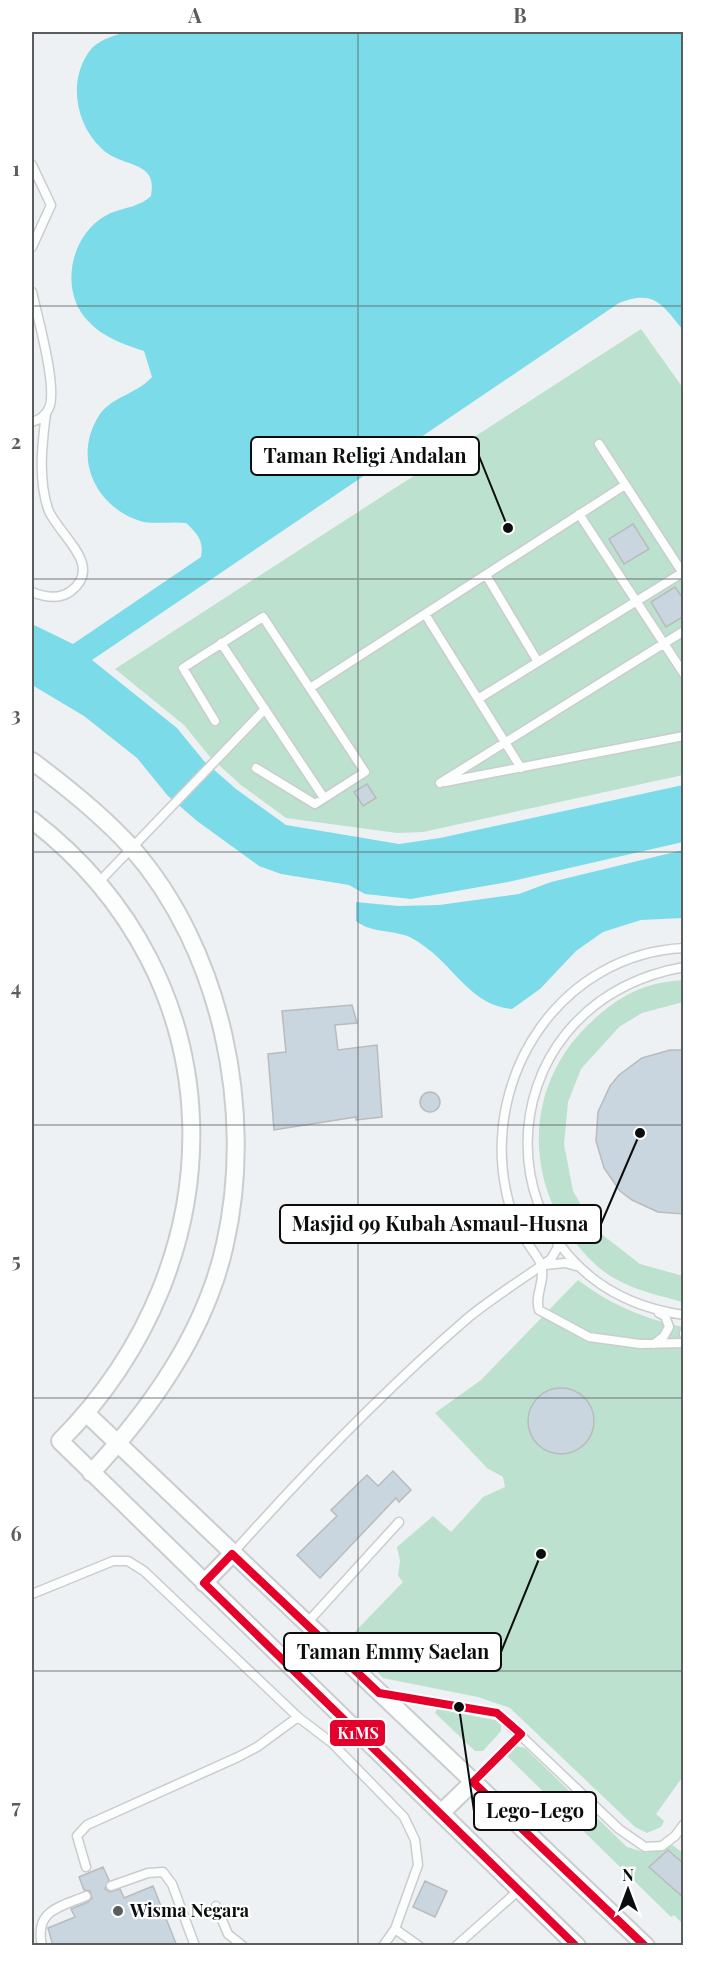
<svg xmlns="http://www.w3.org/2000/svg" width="715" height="1977" font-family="'Playfair Display',serif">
  <rect width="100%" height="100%" fill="#eef1f3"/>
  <path fill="#bce1ce" d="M641 329 683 388V775L423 832 397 833 286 818 241 785 210 757 184 725 115 669Z
    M683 980V1002L642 1013 619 1027 581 1069 568 1102 564 1144 573 1191 595 1229 640 1264 683 1276V1302C653 1294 620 1287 596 1265 525 1200 518 1094 587 1026 605 1008 628 991 652 985 662 982 673 981 683 980Z
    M578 1280C611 1305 643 1318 683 1327L684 1775 656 1814 664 1821 661 1827 647 1833 635 1827 510 1708 478 1697 383 1678 347 1640 403 1582 398 1576 400 1561 397 1547 433 1516 451 1532 483 1497 505 1487 503 1477 487 1468 435 1413 481 1380Z
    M437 1709 495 1720 501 1725V1731L483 1751H475L435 1713Z
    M516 1746 525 1748 627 1847 647 1853 671 1844 683 1853V1924L674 1915 671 1917 510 1759 506 1755Z"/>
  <path fill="#7cdbe8" d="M129 32 179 34 185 32H683V330C662 304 654 289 619 303L92 660 177 728 204 761 236 789 286 825 399 844 440 838 683 785V842L508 882 411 899 365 894 349 885 281 874 259 866 197 821 168 796 137 758 84 716 32 685V624L73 644 201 557C204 541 197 533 186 523 171 521 154 525 140 521 94 506 72 456 100 414 112 397 138 393 152 377L144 351C123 344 104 338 88 321 59 291 70 236 105 216 120 207 137 209 151 196 152 188 153 181 148 174 139 162 116 163 101 148 75 123 67 78 92 48 101 39 117 34 129 32Z
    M683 850V918L641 920 603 932 576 951 540 989 512 1009C475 1006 458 974 432 952 424 946 413 937 404 935 387 930 370 932 356 921V902L398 906 439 905 519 894 551 882Z"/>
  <path fill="#c9d6e0" stroke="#b9bbbc" stroke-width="1.5" d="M633 524 649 549 624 564 609 539Z
    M675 587 684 600V616L666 627 651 602Z
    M367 784 376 798 363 806 354 792Z
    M352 1005 357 1023 335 1025 338 1050 377 1045 382 1117 356 1120V1117L274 1130 268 1054 286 1052 282 1011Z
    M670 1050H684V1214L658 1212 632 1200 620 1191 604 1168 596 1141 598 1112 610 1086 619 1075 642 1058Z
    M420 1102a10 10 0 1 1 20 0a10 10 0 1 1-20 0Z
    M528 1421a33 33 0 1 1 66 0a33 33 0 1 1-66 0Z
    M393 1471 411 1490 399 1502 396 1498 320 1578 297 1555 337 1516 331 1510 367 1475 378 1486Z
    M668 1850 684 1864V1898L649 1867Z
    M103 1867 109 1880 105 1889 110 1892 120 1889 124 1898 153 1886 177 1946H53L48 1928 75 1917 71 1909 88 1902 92 1898 90 1891 84 1890 79 1877Z
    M425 1881 447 1891 435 1917 413 1907Z"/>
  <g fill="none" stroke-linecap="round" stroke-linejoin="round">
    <defs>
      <path id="service" d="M32 165 51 205 32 247
        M32 292C37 315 58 388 49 408 46 415 39 420 32 422
        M599 444 684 575
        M579 514 684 674
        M486 575 538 662
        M32 592C44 597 59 600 71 591 105 565 57 534 48 509 38 478 42 445 46 413
        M425 614 521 768
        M221 643 324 798
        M310 688 625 485
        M478 699 682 573
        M215 721 183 668 263 617 365 772 315 804 256 768
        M445 782 684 736
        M440 783 684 631
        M99 882 265 709
        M684 948C561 954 482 1075 506 1191 509 1208 518 1227 527 1242 531 1249 539 1258 541 1265 546 1281 534 1295 539 1310L589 1337 640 1344 684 1343
        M684 967C474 1005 477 1286 684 1315
        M545 1265 565 1263 576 1266
        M684 1333V1334
        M654 1344 664 1336 669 1327 665 1316 659 1313
        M232 1554C307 1470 384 1390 469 1317 495 1296 524 1278 551 1259L558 1247 557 1238
        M32 1594 113 1561H128L144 1571 298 1717 332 1743 404 1817 415 1840 418 1865 395 1929 383 1946
        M306 1624 399 1522
        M385 1694 497 1713 619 1829 645 1847 662 1846 675 1836 684 1824
        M473 1782 521 1734
        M86 1867 77 1836 87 1825 238 1757 257 1747 298 1717
        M111 1886 148 1873 163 1872 172 1884 195 1946
        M216 1906 228 1934 243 1946
        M395 1929 419 1946
        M42 1946C34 1910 60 1907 86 1896
        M456 1946 519 1890"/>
      <path id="minor" d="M32 761C67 787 101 814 131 847 222 950 255 1112 225 1244 206 1331 151 1409 91 1473
        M32 820C239 980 240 1259 60 1441L577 1946
        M87 1414 646 1946
        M204 1583 232 1554
        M441 1813 473 1782"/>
    </defs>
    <use href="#service" stroke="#caccce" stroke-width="11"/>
    <use href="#minor" stroke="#caccce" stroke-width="20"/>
    <use href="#service" stroke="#fcfdfd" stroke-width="8"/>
    <use href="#minor" stroke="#fcfdfd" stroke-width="16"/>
    <defs>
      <path id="bus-1" d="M576 1946 204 1583 232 1554 379 1693 497 1713 521 1734 473 1782 645 1946"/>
    </defs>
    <use href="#bus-1" stroke="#fff" stroke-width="12"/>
    <use href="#bus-1" stroke="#e4002b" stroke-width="8"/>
  </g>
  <path fill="none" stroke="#5a5d5e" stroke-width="1.5" stroke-opacity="0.55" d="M358 32V1946M32 306H684M32 579H684M32 852H684M32 1125H684M32 1398H684M32 1671H684"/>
  <circle fill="#5a5d5e" stroke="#fff" stroke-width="2" cx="118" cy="1911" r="6"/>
  <g text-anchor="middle" stroke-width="4.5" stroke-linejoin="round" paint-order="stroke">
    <g font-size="18" font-weight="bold" fill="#0b0d0e" stroke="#fff" text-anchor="start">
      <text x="130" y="1917">Wisma Negara</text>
    </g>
  </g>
  <path fill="none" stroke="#0b0d0e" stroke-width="2" d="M508 528L479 456M640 1133L601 1224M541 1554L501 1652M459 1707L474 1811"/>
  <g fill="#0b0d0e" stroke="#fff" stroke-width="2">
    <circle cx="508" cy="528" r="6"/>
    <circle cx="640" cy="1133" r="6"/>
    <circle cx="541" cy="1554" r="6"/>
    <circle cx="459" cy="1707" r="6"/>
  </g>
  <g fill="#fff" stroke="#0b0d0e" stroke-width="2">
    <rect x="251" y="437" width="228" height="38" rx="6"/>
    <rect x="280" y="1205" width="321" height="38" rx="6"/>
    <rect x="284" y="1633" width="217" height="38" rx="6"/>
    <rect x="474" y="1792" width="122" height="38" rx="6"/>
  </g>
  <g font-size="20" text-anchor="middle" font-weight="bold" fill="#0b0d0e">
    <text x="365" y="463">Taman Religi Andalan</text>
    <text x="440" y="1231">Masjid 99 Kubah Asmaul-Husna</text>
    <text x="393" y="1659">Taman Emmy Saelan</text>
    <text x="535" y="1818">Lego-Lego</text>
  </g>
  <rect stroke="#fff" stroke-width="2" x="329" y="1719" width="57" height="28" rx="6" fill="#e4002b"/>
  <g font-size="16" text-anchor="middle" font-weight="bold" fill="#fff">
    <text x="358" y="1739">K1MS</text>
  </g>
  <rect width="715" height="1977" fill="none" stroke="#ffffff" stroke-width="66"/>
  <g transform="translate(628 1890)" stroke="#ffffff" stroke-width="4.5" paint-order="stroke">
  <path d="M0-4.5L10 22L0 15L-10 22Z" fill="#0b0d0e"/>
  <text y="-9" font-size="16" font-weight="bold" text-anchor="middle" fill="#0b0d0e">N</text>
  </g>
  <rect x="33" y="33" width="649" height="1911" fill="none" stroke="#5a5d5e" stroke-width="2"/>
  <g font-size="20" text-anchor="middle" font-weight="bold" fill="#5a5d5e">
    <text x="195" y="23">A</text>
    <text x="520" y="23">B</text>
    <text x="16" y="176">1</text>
    <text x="16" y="449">2</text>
    <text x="16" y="722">3</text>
    <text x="16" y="995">4</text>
    <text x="16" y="1268">5</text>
    <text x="16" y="1541">6</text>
    <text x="16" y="1814">7</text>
  </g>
</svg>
